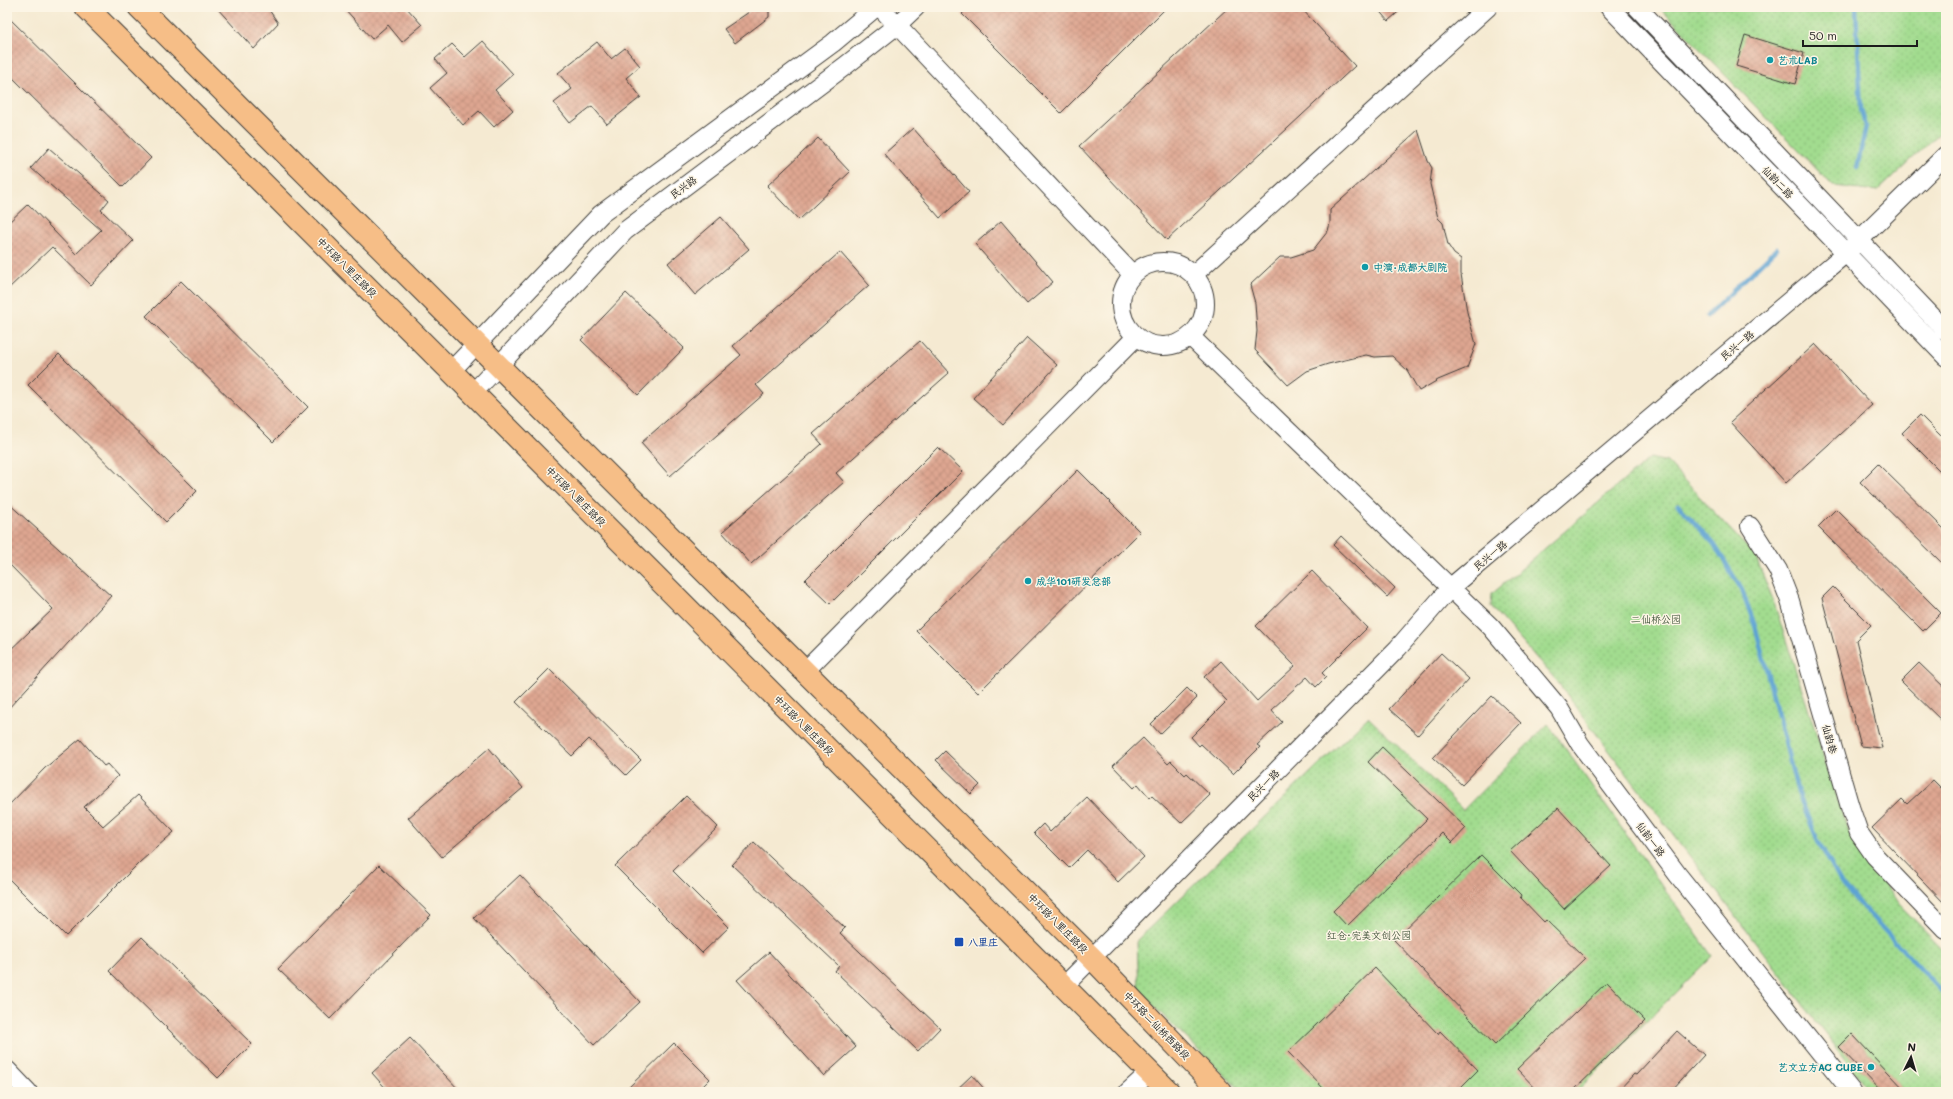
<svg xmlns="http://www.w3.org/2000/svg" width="1953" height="1099" font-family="Mali,'LXGW WenKai TC',sans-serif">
  <defs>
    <pattern id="park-dots" width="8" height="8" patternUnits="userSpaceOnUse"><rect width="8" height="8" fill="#a2dc8f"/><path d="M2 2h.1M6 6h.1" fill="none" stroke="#8bbc7b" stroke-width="1.8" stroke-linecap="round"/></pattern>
    <pattern id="building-cross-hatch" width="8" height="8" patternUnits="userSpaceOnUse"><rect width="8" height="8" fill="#dea691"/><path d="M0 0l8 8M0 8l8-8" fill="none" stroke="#be8e7c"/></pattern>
  </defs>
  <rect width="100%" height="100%" fill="#fcf5e5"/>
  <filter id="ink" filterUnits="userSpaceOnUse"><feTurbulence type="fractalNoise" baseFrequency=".025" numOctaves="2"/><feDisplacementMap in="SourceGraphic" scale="8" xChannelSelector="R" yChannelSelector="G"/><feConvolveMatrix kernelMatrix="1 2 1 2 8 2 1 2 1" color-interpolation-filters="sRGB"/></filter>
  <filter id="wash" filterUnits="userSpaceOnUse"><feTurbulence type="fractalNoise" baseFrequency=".012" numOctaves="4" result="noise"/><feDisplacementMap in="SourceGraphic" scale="16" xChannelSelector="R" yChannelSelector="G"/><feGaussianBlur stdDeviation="0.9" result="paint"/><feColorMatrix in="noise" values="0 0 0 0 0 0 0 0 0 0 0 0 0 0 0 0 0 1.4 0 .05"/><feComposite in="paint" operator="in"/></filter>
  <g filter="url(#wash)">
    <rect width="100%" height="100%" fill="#f5ead2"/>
    <path fill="url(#park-dots)" stroke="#5f7c56" d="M1659 7H1946V127L1878 191 1833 186Z
      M1650 458 1667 462 1756 557 1775 606 1848 832 1899 904 1946 952V1092H1870L1588 723 1557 681 1491 607 1492 594Z
      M1368 717 1463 810 1548 724 1712 956 1576 1092H1242L1139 992 1137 940Z"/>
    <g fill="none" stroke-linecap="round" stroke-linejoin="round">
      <path stroke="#5da3d3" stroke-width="4.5" d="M1856 7 1861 110 1866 126 1857 168
        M1707 316 1776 249
        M1678 505 1714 544 1742 590 1756 629 1798 793 1818 841 1843 886 1946 996"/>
    </g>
    <g id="blocks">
      <path fill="url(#building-cross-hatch)" d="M216 7H267L278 23 254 49Z
        M343 7H406L422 25 402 42 388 25 372 39Z
        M749 7H769V17L735 43 724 29 749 12Z
        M969 7H1167L1061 113 962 14Z
        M1229 7H1300L1355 66 1167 240 1079 146Z
        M1376 7H1404L1388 21Z
        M7 16 151 158 123 187 7 72Z
        M1745 35 1804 53 1795 84 1736 66Z
        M483 41 513 74 495 90 513 110 494 127 479 111 463 125 430 88 447 73 435 59 452 44 465 57Z
        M597 42 611 59 625 48 640 66 626 78 641 97 607 124 592 106 570 123 554 103 572 89 558 73Z
        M913 128 969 192 940 218 884 154Z
        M1418 130 1428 161 1432 168 1430 184 1438 218 1443 223 1448 245 1454 254 1461 259V274L1467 312 1476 344 1467 368 1438 380 1419 391 1407 370 1392 356 1375 357 1366 355 1328 364 1307 371 1288 385 1255 350 1257 331 1255 303 1250 285 1280 257H1291L1313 250 1328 231 1330 223V210Z
        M818 138 850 172 799 220 767 186Z
        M49 148 109 200 101 210 133 241 91 285 52 247 7 290V224L28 204 76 254 101 230 31 168Z
        M721 217 749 249 695 295 668 263Z
        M1001 221 1053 282 1027 304 975 244Z
        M840 252 869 285 756 385 764 394 670 476 641 443 741 355 733 346Z
        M181 281 308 407 273 442 146 316Z
        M626 293 684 348 638 395 581 340Z
        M1027 338 1057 365 1003 425 973 398Z
        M920 341 949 373 836 473 844 482 751 564 722 532 822 444 813 434Z
        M1815 344 1872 405 1786 483 1730 422Z
        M59 354 197 491 166 522 28 385Z
        M1920 415 1946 441V477L1902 433Z
        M938 447 963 471 830 604 805 580Z
        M1878 464 1946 531V567L1860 482Z
        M1078 470 1140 532 978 693 916 631Z
        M7 502 111 596 7 710V653L53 609 7 562Z
        M1836 509 1941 613 1923 631 1818 527Z
        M1341 536 1395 588 1387 597 1333 545Z
        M1312 571 1367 628 1322 673 1326 677 1316 687 1307 677 1271 710 1282 722 1257 745 1260 747 1233 774 1201 744 1199 746 1191 737 1227 701 1204 677 1221 661 1257 701 1295 666 1256 626Z
        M1833 587 1871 625 1856 640 1882 748 1861 746 1822 598Z
        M1441 653 1469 679 1418 735 1389 709Z
        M1919 663 1946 689V725L1901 681Z
        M549 669 641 760 626 775 589 739 572 756 516 702Z
        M1187 688 1197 698 1160 734 1151 724Z
        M1492 696 1521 723 1462 785 1433 758Z
        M1143 738 1168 764 1171 761 1185 775 1187 773 1210 795 1181 823 1152 796 1150 798 1138 784 1134 788 1113 766Z
        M80 739 104 766 107 764 118 776 84 807 103 826 138 795 174 832 140 862 66 936 7 877V807L45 768Z
        M1382 747 1466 828 1452 843 1442 833 1347 926 1333 911 1427 819 1368 762Z
        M489 748 523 788 442 857 408 818Z
        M945 751 980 785 971 794 936 760Z
        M1933 780 1946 793V905L1872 828 1902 799 1907 804Z
        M686 796 718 827 673 871 729 927 702 953 615 866Z
        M1087 797 1144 857 1118 882 1087 850 1069 868 1034 833 1043 824 1050 832Z
        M1558 808 1611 866 1564 909 1510 851Z
        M754 842 845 928 840 933 940 1028 918 1051 835 971 839 966 732 865Z
        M1481 855 1521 895 1520 897 1544 922 1546 920 1585 958 1495 1045 1394 940Z
        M379 865 431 915 330 1019 278 969Z
        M520 875 640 1002 594 1045 474 918Z
        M142 937 252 1044 218 1078 109 971Z
        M769 952 856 1047 824 1076 737 980Z
        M1375 968 1438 1034 1440 1031 1478 1070 1456 1092H1327L1288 1052Z
        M1607 982 1645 1021 1572 1092H1539L1517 1069Z
        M1677 1031 1704 1055 1670 1092H1617L1634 1074 1636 1075Z
        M1852 1034 1907 1092H1882L1839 1047Z
        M410 1038 461 1092H389L372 1073Z
        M674 1043 710 1079 697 1092H624Z
        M972 1075 987 1092H954Z"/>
    </g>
  </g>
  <g filter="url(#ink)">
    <use href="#blocks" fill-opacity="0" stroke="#3d3b37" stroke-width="1"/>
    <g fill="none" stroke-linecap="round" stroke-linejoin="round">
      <defs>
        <path id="minor" d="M880 7 1133 275
          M1609 7 1946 357
          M1637 7 1946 331
          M1121 304a42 42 0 1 1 84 0a42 42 0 1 1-84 0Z
          M1193 275 1488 7
          M1190 336 1491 627 1559 708 1580 744 1678 875 1852 1092
          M451 371 601 214 833 43 876 7
          M473 393 625 231 845 66 896 26 916 7
          M1750 526 1778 570 1790 601 1850 807 1859 833 1875 856 1946 930
          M805 671 1136 337
          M1064 986 1398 648 1451 587 1846 253 1946 155
          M7 1070 28 1092
          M1128 1092 1150 1072"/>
        <path id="major" d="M86 7 451 371 1169 1092
          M139 7 1092 958 1221 1092"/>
      </defs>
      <use href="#minor" stroke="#3d3b37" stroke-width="20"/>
      <use href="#major" stroke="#3d3b37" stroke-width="24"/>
      <use href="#minor" stroke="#fff" stroke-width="18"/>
      <use href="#major" stroke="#f6be87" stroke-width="22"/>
    </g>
  </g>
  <g fill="#0f9aa8" stroke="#fcf5e5" stroke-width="1.5">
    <circle cx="1770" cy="60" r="4"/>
    <circle cx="1365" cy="267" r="4"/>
    <circle cx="1028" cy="581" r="4"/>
    <circle cx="1871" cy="1067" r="4"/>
  </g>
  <rect fill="#1a4fb4" stroke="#fcf5e5" stroke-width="1.5" x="954" y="937" width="10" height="10" rx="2"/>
  <g text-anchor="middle" stroke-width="3" stroke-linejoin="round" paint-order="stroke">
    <g font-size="10" font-weight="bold" fill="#0d838f" stroke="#fcf5e5" text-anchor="start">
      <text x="1778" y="64">艺术LAB</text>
      <text x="1373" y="271">中演·成都大剧院</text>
      <text x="1036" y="585">成华101研发总部</text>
      <text x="1863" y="1071" text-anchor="end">艺文立方AC CUBE</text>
    </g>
    <g font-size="10" fill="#1c1c1c" stroke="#fcf5e5">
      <text transform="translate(1778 182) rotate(46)" y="4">仙韵二路</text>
      <text transform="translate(683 187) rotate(-37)" y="4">民兴路</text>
      <text transform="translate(347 267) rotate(45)" y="4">中环路八里庄路段</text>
      <text transform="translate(1737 345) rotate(-40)" y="4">民兴一路</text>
      <text transform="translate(576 496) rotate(45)" y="4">中环路八里庄路段</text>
      <text transform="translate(1490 555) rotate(-40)" y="4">民兴一路</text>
      <text transform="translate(804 725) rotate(45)" y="4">中环路八里庄路段</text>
      <text transform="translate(1830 739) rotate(74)" y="4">仙韵巷</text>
      <text transform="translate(1263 785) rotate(-45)" y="4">民兴一路</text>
      <text transform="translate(1651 839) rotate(53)" y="4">仙韵一路</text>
      <text transform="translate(1058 923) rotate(45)" y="4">中环路八里庄路段</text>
      <text transform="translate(1157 1025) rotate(46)" y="4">中环路二仙桥西路段</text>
    </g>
    <g font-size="10" fill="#44563e" stroke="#fcf5e5">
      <text x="1656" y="623">二仙桥公园</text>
      <text x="1369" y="939">红仓·完美文创公园</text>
    </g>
    <g font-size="10" font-weight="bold" fill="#164399" stroke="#fcf5e5" text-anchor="start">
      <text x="968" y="946">八里庄</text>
    </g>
  </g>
  <rect width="1953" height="1099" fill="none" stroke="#fcf5e5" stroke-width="24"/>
  <g transform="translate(1911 1057) rotate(5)" stroke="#fcf5e5" stroke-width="3" paint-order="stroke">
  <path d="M0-3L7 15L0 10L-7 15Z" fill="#1c1c1c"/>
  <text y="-6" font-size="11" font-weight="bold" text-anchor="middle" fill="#1c1c1c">N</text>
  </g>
  <path d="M1803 40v6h114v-6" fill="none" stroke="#1c1c1c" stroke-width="2"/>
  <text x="1809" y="40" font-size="12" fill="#1c1c1c" stroke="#fcf5e5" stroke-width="3" paint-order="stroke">50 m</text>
</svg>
